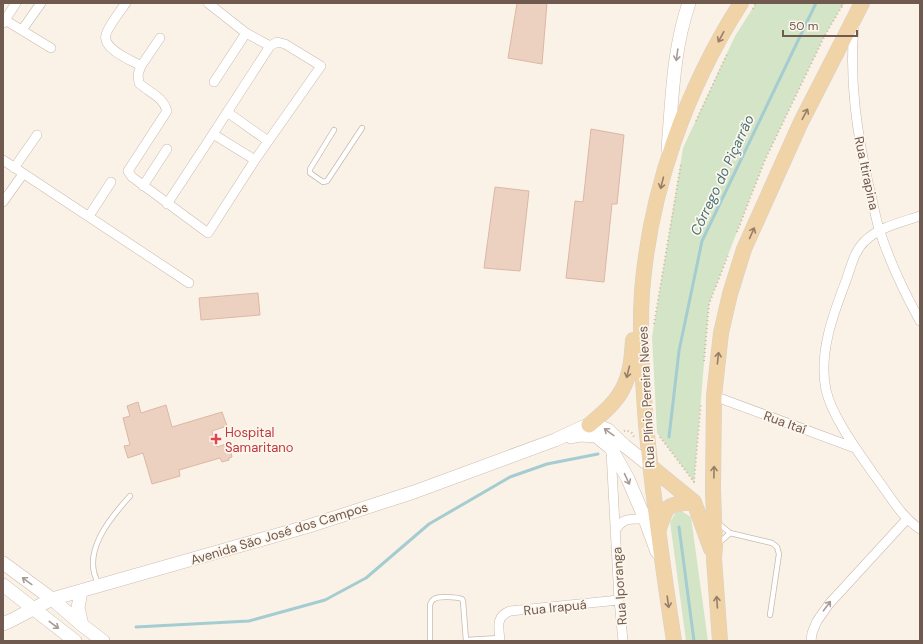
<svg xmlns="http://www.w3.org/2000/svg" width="923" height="644" font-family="'DM Sans',sans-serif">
  <rect width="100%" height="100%" fill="#faf2e7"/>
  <path fill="#d4e5c7" d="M756 3H844L825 35 765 160 709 304 694 482 657 433 652 337 683 148 735 36Z
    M678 509 691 517 708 641H686L670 522Z"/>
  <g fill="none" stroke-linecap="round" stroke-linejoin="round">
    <path stroke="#a5ccd1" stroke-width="3" d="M669 437 679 351 702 241 816 3
      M679 527 694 641
      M136 627 249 621 325 600 366 578 429 524 510 477 547 464 598 454"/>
  </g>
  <path fill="#ecd1c1" stroke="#dcb7a4" d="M517 3H547L542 64 508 58Z
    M591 129 624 135 617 204H612L604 282 566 278 575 201 583 202Z
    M495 187 529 191 520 271 484 268Z
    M258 293 260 315 201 320 199 298Z
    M138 402 141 413 166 405 172 427 222 412 227 426 212 431 217 447 229 443 232 457 229 458V460L222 462 220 458 179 470 180 476 152 484 143 453 128 458 124 446 130 445 123 418 130 416 127 406Z"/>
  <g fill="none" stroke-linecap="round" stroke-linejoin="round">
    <defs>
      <path id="service" d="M334 130 310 169V173L323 182 327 181 362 128
        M718 523 730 533 772 543 777 547 779 554 770 615
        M718 544 730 533
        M99 584C80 554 110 518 130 496
        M466 640 500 638
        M430 641V605C431 602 431 601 434 599 439 596 457 597 462 599L463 601 466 641"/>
      <path id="minor" d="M126 3C121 10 107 28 106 35 102 49 131 60 141 66L138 74 139 83C149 93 163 96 167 111L128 171 132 177 208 233 255 160 321 66 285 44 277 42 270 46 246 33 208 3
        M5 20 51 48
        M3 23 16 3
        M854 26C849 81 857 133 869 187 873 201 875 217 880 232 890 262 904 292 920 321
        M22 30 41 3
        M141 66 160 38
        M214 82 246 33
        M227 112 268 141
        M213 134 270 46
        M3 160 189 283
        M14 168 37 135
        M143 186 167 149
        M3 202 23 174
        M167 204 213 134 255 160
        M89 216 111 182
        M920 216C902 222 879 227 865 241 855 250 851 266 847 278 834 312 818 353 826 390 832 417 859 453 875 476 889 494 901 517 920 529
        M714 396 855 448
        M611 451 619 600 623 641
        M615 531C623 517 630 519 645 519
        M500 641C499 627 495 617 510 611L619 600
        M811 641 812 633 817 621 829 604 907 519"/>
      <path id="secondary" d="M668 149C672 101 673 49 689 3
        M571 437 580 435 596 436 611 448 628 479 645 519 657 552
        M3 563 52 599 82 625 103 641
        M3 585 75 641
        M81 591 78 608 82 625
        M3 624 12 620 52 599 309 526 414 492 555 440 583 427 589 425H596L608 430 625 446 650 466"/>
      <path id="primary" d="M589 425C602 414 617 402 624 386 631 372 632 355 633 340
        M650 466 694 502 711 549
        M659 529C667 503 668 505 694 502
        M674 641C663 569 653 497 646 424 643 380 639 336 642 292 650 190 686 89 741 3
        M720 641 714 559 715 546 713 490 714 396 721 333 730 294 744 249 801 122 862 3"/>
    </defs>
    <use href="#service" stroke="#cab9ae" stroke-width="6"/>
    <use href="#minor" stroke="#cab9ae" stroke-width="10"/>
    <use href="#secondary" stroke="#cebbaf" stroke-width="14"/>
    <use href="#primary" stroke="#d7d1cd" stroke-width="16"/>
    <path stroke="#d0b4a5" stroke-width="2" stroke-dasharray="1 3" stroke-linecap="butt" d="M838 3 843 6
      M753 9 756 3
      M696 121 728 52
      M737 232 765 160 825 35 844 3
      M654 324 681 164
      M704 361 709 304 729 253
      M624 431 626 430 632 433 634 437
      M660 437 694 482 701 403"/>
    <use href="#service" stroke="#fff" stroke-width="4.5"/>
    <use href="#minor" stroke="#fff" stroke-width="9"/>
    <use href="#secondary" stroke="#fff" stroke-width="13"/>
    <use href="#primary" stroke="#f0d3a7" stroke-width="15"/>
  </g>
  <defs><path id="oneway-shaft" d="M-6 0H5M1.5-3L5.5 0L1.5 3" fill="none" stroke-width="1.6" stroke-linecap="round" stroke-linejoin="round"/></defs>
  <g stroke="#967e69">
    <use href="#oneway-shaft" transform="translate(721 37) rotate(118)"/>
    <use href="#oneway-shaft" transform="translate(805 114) rotate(-62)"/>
    <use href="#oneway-shaft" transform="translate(662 183) rotate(104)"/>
    <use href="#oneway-shaft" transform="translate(752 233) rotate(-66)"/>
    <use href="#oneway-shaft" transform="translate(718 358) rotate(-84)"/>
    <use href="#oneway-shaft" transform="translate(628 372) rotate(104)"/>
    <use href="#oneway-shaft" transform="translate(714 472) rotate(-89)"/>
    <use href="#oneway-shaft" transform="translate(668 602) rotate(82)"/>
    <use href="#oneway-shaft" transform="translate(717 602) rotate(-94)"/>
  </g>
  <g stroke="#a99b95">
    <use href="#oneway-shaft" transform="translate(677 55) rotate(98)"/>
    <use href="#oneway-shaft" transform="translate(609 432) rotate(-144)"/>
    <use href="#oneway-shaft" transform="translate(627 479) rotate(65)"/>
    <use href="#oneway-shaft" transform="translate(27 581) rotate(-144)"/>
    <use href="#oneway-shaft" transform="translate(827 606) rotate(-53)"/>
    <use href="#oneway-shaft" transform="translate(54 625) rotate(37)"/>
  </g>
  <path fill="#e0444e" stroke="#fdf6ec" stroke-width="1.5" d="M214 433h4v4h4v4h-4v4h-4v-4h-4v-4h4z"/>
  <g text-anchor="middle" stroke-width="3.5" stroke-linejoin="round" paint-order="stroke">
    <g font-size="13" fill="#70594e" stroke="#fdf6ec">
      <text transform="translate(867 173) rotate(78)" y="5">Rua Itirapina</text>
      <text transform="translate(646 397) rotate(-93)" y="5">Rua Plínio Pereira Neves</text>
      <text transform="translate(785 422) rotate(20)" y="5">Rua Itaí</text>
      <text transform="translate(279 533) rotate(-17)" y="5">Avenida São José dos Campos</text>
      <text transform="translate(619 586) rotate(-94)" y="5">Rua Iporanga</text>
      <text transform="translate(555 607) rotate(-6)" y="5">Rua Irapuá</text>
    </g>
    <g font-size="13" fill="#be3a42" stroke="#fdf6ec" text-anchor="start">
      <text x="225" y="437">Hospital<tspan x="225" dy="15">Samaritano</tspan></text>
    </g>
    <g font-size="14" font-style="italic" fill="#47737a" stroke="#fdf6ec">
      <text transform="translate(722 175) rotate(-65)" y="5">Córrego do Piçarrão</text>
    </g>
  </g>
  <rect width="923" height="644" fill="none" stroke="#70594e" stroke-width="8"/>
  <path d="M783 30v6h74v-6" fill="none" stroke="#70594e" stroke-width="2"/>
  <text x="789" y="30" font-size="12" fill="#70594e" stroke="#fdf6ec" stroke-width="3" paint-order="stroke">50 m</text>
</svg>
